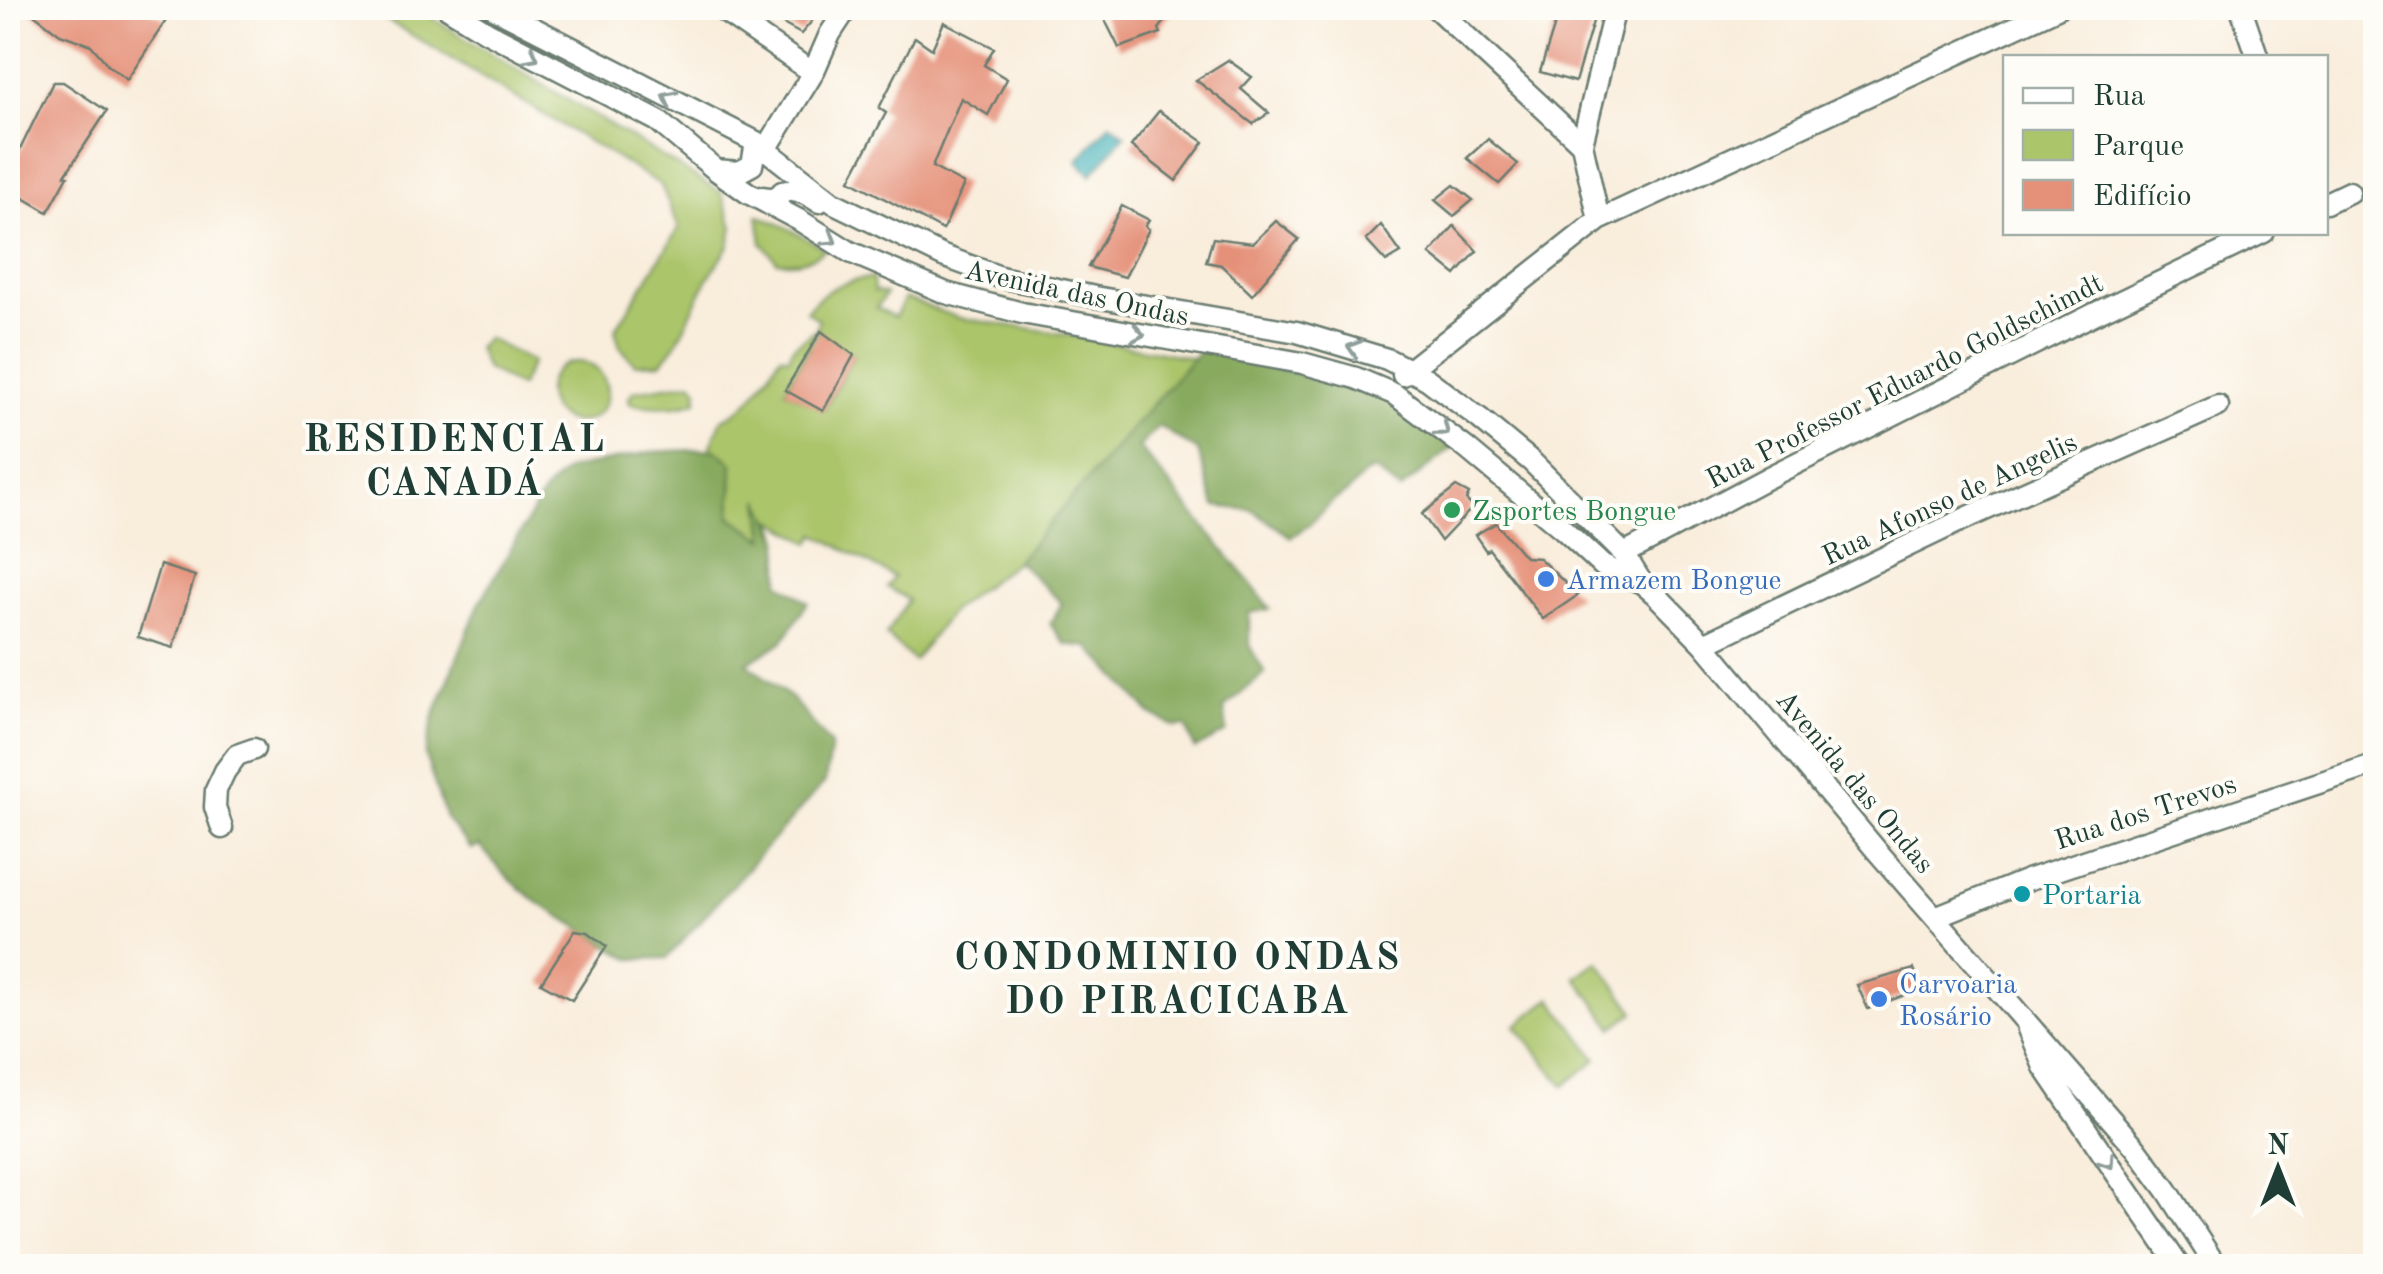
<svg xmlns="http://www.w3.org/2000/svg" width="2383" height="1274" font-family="'Old Standard TT',serif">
  <rect width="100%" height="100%" fill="#fdfcf7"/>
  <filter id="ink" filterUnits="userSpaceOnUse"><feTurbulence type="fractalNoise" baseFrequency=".01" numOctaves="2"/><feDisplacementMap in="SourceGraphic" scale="20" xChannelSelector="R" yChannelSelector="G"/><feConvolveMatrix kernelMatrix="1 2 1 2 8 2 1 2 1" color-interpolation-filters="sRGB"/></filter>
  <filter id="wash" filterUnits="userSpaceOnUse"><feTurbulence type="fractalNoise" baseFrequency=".0048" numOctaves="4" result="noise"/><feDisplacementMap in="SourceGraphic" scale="40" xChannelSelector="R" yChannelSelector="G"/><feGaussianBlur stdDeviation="2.25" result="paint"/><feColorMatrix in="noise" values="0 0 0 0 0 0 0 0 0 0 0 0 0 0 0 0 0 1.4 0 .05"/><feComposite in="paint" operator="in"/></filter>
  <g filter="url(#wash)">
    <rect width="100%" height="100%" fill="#f9eddc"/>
    <path fill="#abc56b" stroke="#658150" stroke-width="2.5" d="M367 8H416L722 193 733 227 729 246 708 278 676 344 661 363 635 364 620 347 615 330 679 228 661 185Z
      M758 215 786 227 825 249C811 261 796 264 777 261L762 243Z
      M873 278 874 291 886 294 876 308 895 317 905 298 959 318 1053 332 1193 358 1017 561 952 610 914 661 886 635 908 600 887 587 894 577 816 534 811 543 774 521 781 543 762 503 765 540 731 517 733 465 709 450 722 419C750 409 765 379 781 355L789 357 792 348 813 331 817 333 785 390 824 410 854 355 816 329 819 320 806 311C825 288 844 280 873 278Z
      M487 338 532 362 520 387 486 369 477 348Z
      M547 392a30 30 0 1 1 60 0a30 30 0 1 1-60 0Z
      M692 382 698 389 697 401C675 409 653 407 630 404L629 397 634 391Z
      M1598 961 1635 1012 1613 1028 1576 977Z
      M1551 998 1597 1059 1564 1086 1516 1026Z"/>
    <path fill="#88aa5f" stroke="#54744a" stroke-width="2.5" d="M1200 350 1343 383 1388 401 1453 447 1400 490 1374 470 1364 474 1348 492 1333 501 1309 525 1291 537 1252 510 1215 506 1198 451 1159 426 1139 447 1248 580 1270 609 1249 613V645L1265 673 1224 708 1227 732 1195 749 1186 726 1175 727 1151 714 1089 647 1065 644 1050 624 1062 603 1017 561Z
      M715 449 733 463 731 517 765 539 760 499 780 539V583L808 602 782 642 747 663 792 699 831 745 825 782 667 958 631 959 537 902 506 876 480 846 471 849 446 819 425 755 434 716 479 604 545 490 567 470 650 452Z"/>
    <path fill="#3eafb7" stroke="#2e7676" stroke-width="2.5" d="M1110 123 1125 135 1091 175 1077 161Z"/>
    <g id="blocks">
      <path fill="#e59179" d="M26 8H145L167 19 127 80 109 66 91 45 60 34Z
        M754 8H795L812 21 801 34Z
        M1099 8H1175L1159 29 1161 33 1119 48Z
        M1560 8H1597L1575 82 1540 72Z
        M944 22 994 48 984 65 1007 79 988 115 961 98 932 167 964 184 943 230 850 180 886 113 879 108 915 37 932 49Z
        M1228 60 1252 77 1241 89 1269 113 1253 124 1196 80Z
        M53 82H63L107 111 65 175 68 176 48 212 8 189V174Z
        M1159 111 1204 142 1176 181 1131 146Z
        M1488 139 1518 164 1499 184 1467 158Z
        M1454 185 1473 200 1454 216 1435 200Z
        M1122 206 1149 220 1145 226 1149 229 1125 277 1088 267Z
        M1276 221 1299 239 1252 295 1221 265 1206 262 1213 238 1253 243Z
        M1381 225 1401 253 1386 262 1366 240Z
        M1454 226 1477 251 1456 275 1430 254Z
        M821 331 854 355 823 411 785 390Z
        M1456 487 1469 494 1466 500 1473 507 1441 541 1422 514Z
        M1496 523 1525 557 1539 558 1578 595 1543 619 1489 549 1486 551 1475 535Z
        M160 565 195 576 173 648 138 637Z
        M575 930 588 932 607 946 572 1000 541 983Z
        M1914 969 1921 989 1868 1009 1857 985Z"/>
    </g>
  </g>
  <g filter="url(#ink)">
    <use href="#blocks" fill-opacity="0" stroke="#6b7b6f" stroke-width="2.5"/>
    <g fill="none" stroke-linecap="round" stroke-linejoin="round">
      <defs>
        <path id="street" d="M448 8 487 32 658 121 716 170 748 193 799 220 850 252 946 293 1022 313 1302 363 1356 378 1394 394 1466 448 1563 529 1603 566 1642 583 1656 595 1704 644 1877 851 2136 1148 2167 1190 2216 1266
          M494 8 756 142 834 203 943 256 1000 277 1095 297 1297 332 1387 359 1427 379 1479 418 1531 461 1624 554 1642 583
          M719 8 813 73
          M1436 8 1582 144
          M2241 8 2258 58
          M765 151 813 73 830 34 847 8
          M716 170 739 172 752 165 756 142
          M761 197 778 199 782 192C797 188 807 194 819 202
          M2326 203 2349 192
          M1599 220 1582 144 1615 8
          M1403 375 1599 220 2057 8
          M1624 554 1767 478 2096 313 2264 232
          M1704 644 1962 520 2218 406
          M222 828 215 807 216 790 225 771 237 755 254 749
          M1935 917 2027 880 2376 764
          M2028 1029 2044 1067 2179 1266"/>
      </defs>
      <use href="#street" stroke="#6b7b6f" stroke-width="25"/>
      <use href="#street" stroke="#fff" stroke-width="20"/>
    </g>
    <defs><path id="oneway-chevron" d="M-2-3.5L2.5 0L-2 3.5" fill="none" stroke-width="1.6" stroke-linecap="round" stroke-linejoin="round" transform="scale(2.5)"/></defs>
    <g stroke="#8f9e9a">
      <use href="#oneway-chevron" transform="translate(532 56) rotate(28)"/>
      <use href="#oneway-chevron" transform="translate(669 98) rotate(-153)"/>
      <use href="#oneway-chevron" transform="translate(830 239) rotate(32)"/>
      <use href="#oneway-chevron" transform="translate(1138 334) rotate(10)"/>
      <use href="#oneway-chevron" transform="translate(1354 348) rotate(-163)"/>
      <use href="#oneway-chevron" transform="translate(1443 430) rotate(38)"/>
      <use href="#oneway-chevron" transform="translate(2108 1162) rotate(56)"/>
    </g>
  </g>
  <circle fill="#2e9e5b" stroke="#fdfcf7" stroke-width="4" cx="1452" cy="510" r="10"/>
  <g fill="#3f7fe0" stroke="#fdfcf7" stroke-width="4">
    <circle cx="1546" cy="579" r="10"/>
    <circle cx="1879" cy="999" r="10"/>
  </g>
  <circle fill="#0f9aa8" stroke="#fdfcf7" stroke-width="4" cx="2022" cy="894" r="10"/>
  <g text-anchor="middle" stroke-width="8" stroke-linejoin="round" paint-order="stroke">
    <g font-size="28" fill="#1f3d34" stroke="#fdfcf7">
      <text transform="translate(1077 292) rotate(12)" y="10">Avenida das Ondas</text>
      <text transform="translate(1904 380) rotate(-27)" y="10">Rua Professor Eduardo Goldschimdt</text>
      <text transform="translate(1949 498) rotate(-25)" y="10">Rua Afonso de Angelis</text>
      <text transform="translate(1856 781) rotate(50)" y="10">Avenida das Ondas</text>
      <text transform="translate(2145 811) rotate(-18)" y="10">Rua dos Trevos</text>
    </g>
    <g font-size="28" fill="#27864d" stroke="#fdfcf7" text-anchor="start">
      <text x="1472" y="520">Zsportes Bongue</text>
    </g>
    <g font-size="28" fill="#366cbe" stroke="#fdfcf7" text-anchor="start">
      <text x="1566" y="589">Armazem Bongue</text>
      <text x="1899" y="993">Carvoaria<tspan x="1899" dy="32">Rosário</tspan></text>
    </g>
    <g font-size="28" fill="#0d838f" stroke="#fdfcf7" text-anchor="start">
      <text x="2042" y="904">Portaria</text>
    </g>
    <g font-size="38" font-weight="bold" letter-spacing="2.5" fill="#1f3d34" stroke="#fdfcf7">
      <text x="455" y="451">RESIDENCIAL<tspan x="455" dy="44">CANADÁ</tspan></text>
      <text x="1178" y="969">CONDOMINIO ONDAS<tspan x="1178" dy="44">DO PIRACICABA</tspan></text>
    </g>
  </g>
  <rect width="2383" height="1274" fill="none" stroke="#fdfcf7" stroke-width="40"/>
  <rect x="2003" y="55" width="325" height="180" fill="#fdfcf7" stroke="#a4b0a9" stroke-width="2.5"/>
  <rect x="2023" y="88" width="50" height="15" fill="#ffffff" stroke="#a4b0a9" stroke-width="2.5"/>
  <text x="2093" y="105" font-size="30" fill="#1f3d34">Rua</text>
  <rect x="2023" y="130" width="50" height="30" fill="#abc56b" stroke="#a4b0a9" stroke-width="2.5"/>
  <text x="2093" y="155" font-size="30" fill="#1f3d34">Parque</text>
  <rect x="2023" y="180" width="50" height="30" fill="#e59179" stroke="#a4b0a9" stroke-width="2.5"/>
  <text x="2093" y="205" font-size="30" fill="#1f3d34">Edifício</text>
  <g transform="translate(2278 1169)" stroke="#fdfcf7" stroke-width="8" paint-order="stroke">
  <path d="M0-8L18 38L0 25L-18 38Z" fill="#1f3d34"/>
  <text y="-15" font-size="28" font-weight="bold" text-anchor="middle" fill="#1f3d34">N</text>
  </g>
</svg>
